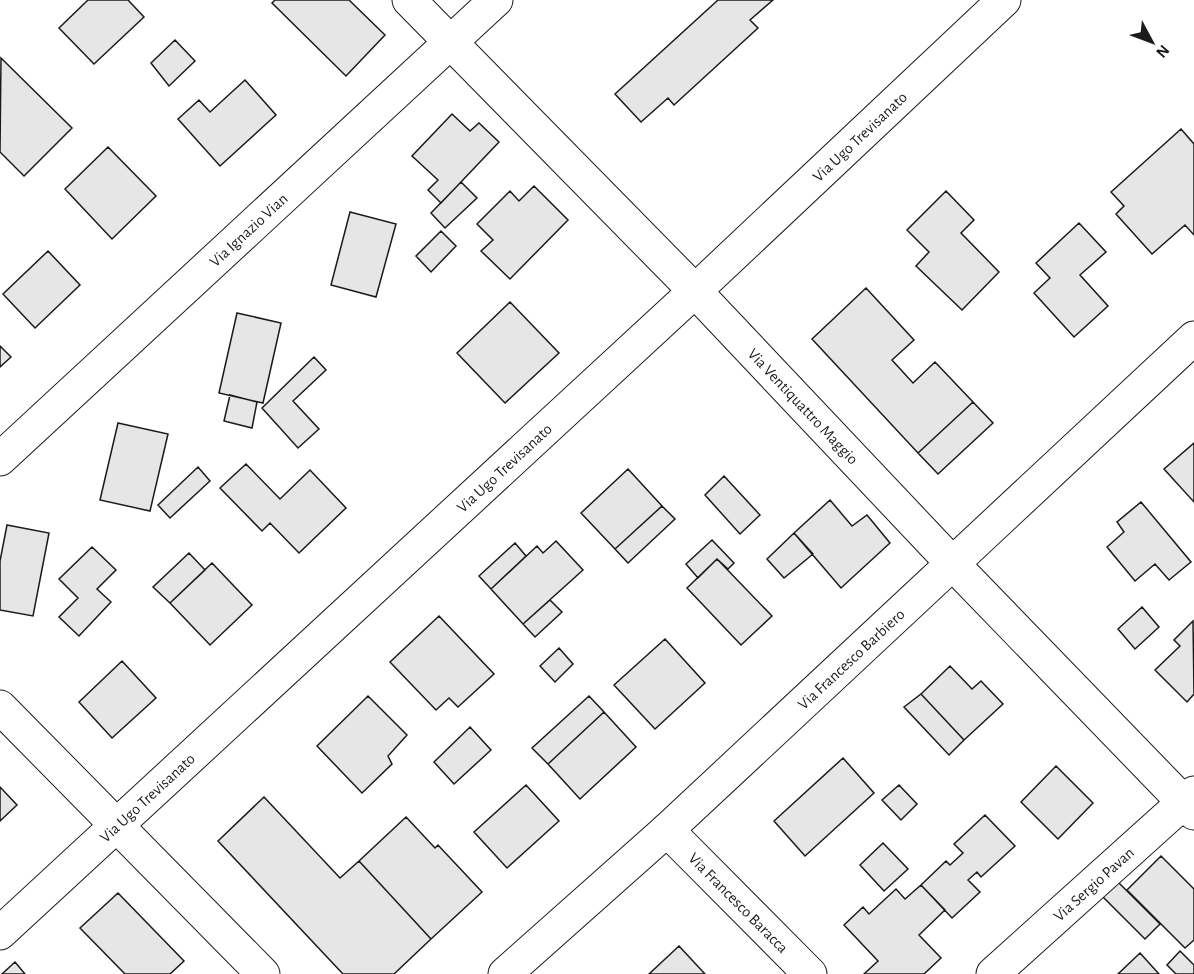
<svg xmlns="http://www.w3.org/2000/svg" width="1194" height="974" font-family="'Alegreya Sans',sans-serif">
  <rect width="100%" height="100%" fill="#fff"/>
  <path fill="#e6e6e6" stroke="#1a1a1a" stroke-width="1.5" d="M88 0H128L144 17 94 64 59 28Z
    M275 0H349L385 35 346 76 272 3Z
    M718 0H773L750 20 758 28 674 105 668 98 641 122 615 94Z
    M175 40 195 61 169 86 151 63Z
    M1 58 72 128 24 176 0 152Z
    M245 80 276 115 220 166 178 119 199 100 210 112Z
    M452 114 470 131 479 123 499 142 441 203 428 190 438 180 412 156Z
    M1181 129 1194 144V235L1185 225 1152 254 1116 214 1124 206 1111 192Z
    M108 147 156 196 112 239 65 189Z
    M461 182 477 198 445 228 431 213Z
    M534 186 568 220 510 279 481 251 493 240 477 224 510 191 519 201Z
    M946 191 974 220 961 233 999 272 962 310 916 266 929 252 907 230Z
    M350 212 396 224 376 297 331 285Z
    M1079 223 1106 252 1080 275 1108 306 1074 337 1034 293 1050 278 1036 263Z
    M441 231 456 246 431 272 416 256Z
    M48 251 80 285 35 328 3 294Z
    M866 288 914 340 892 360 913 383 935 362 973 402 918 453 812 339Z
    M510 302 559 353 505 403 457 353Z
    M237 313 281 323 263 403 219 393Z
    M0 346 11 357 0 367Z
    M314 357 326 370 293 401 319 429 298 448 262 408Z
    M230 395 257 402 252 428 224 421Z
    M973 402 993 423 938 474 918 453Z
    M118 423 168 434 150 511 100 500Z
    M1194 443V502L1164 469Z
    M246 464 280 499 310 470 346 508 299 553 270 523 262 531 220 488Z
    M198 467 210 481 170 518 158 505Z
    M628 469 662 506 615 549 581 513Z
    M724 476 760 515 740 534 705 495Z
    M830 500 852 526 867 515 890 543 841 588 794 533Z
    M1141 502 1191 562 1169 580 1155 564 1135 581 1107 547 1124 532 1117 522Z
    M662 506 675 519 628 563 615 549Z
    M7 525 49 533 33 616 0 610V561Z
    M794 533 813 554 784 578 767 559Z
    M712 540 734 563 728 569 717 559 698 578 686 564Z
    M556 541 583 570 523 624 491 589 537 546 543 553Z
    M515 543 526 556 491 589 479 576Z
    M92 547 116 570 97 589 111 602 79 636 59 617 78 598 59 579Z
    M189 553 205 570 170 603 153 587Z
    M717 559 772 616 741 645 687 588Z
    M212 563 252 605 210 645 170 603Z
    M550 600 562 612 535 637 523 624Z
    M1142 607 1159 627 1135 649 1118 629Z
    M439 616 494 674 458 707 449 698 436 710 390 662Z
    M1193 621 1194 694 1187 702 1155 670 1180 646 1174 640Z
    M665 639 705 683 655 729 614 685Z
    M559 648 573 664 555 682 540 666Z
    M122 661 156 698 112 738 79 702Z
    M950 666 972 689 981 681 1003 704 964 740 921 694Z
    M921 694 964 740 949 755 904 707Z
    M368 696 407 735 388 756 392 764 362 793 317 746Z
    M589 696 604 712 548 764 532 748Z
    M604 712 636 747 580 799 548 764Z
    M470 727 491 750 454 784 434 762Z
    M843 758 874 793 805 856 774 821Z
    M1056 766 1093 803 1058 839 1021 802Z
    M526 785 559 821 507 868 474 832Z
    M899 785 917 804 901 820 882 800Z
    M0 787 17 805 0 821Z
    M264 797 340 878 359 861 431 939 394 974H343L218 841Z
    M985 815 1015 846 981 877 977 872 968 880 980 892 952 918 921 885 946 861 950 865 963 853 954 844Z
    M406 817 435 848 438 845 482 892 431 939 359 861Z
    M883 843 908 869 884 891 860 865Z
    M1161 856 1194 889V940L1185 948 1127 890Z
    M1115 879 1160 924 1145 939 1100 894Z
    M921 885 945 910 919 935 941 958 924 974H864L878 961 844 925 863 907 869 914 896 889 905 899Z
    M118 893 184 961 170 974H125L80 928Z
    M679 946 705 974H649Z
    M1180 951 1194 965V974H1176L1167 965Z
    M1140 953 1159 974H1118Z
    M15 962 25 974H2Z"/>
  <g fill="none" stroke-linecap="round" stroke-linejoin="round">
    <defs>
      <g id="minor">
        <path id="s1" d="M409 0 695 291 952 563 1194 813"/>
        <path id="s2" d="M0 459 496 0"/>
        <path d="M0 707 263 974"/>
        <path id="s3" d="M667 830 810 974"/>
        <path id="s4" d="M0 933 695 291 1004 0"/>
        <path id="s5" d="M505 974 667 830 1194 338"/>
        <path id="s6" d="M993 974 1194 793"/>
      </g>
    </defs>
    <use href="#minor" stroke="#1a1a1a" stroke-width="35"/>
    <use href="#minor" stroke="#fff" stroke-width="33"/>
  </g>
  <g text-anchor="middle" stroke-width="4.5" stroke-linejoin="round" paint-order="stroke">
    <g font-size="16" fill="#1a1a1a" stroke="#fff">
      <text dy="6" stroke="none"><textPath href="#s4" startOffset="1172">Via Ugo Trevisanato</textPath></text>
      <text dy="6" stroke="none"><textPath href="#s2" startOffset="338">Via Ignazio Vian</textPath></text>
      <text dy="6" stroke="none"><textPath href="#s1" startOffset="566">Via Ventiquattro Maggio</textPath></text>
      <text dy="6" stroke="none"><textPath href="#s4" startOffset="686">Via Ugo Trevisanato</textPath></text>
      <text dy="6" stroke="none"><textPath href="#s5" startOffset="468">Via Francesco Barbiero</textPath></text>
      <text dy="6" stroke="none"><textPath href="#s4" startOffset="200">Via Ugo Trevisanato</textPath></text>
      <text dy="6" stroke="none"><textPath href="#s6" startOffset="135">Via Sergio Pavan</textPath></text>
      <text dy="6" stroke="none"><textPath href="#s3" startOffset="102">Via Francesco Baracca</textPath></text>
    </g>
  </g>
  <g transform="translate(1152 42) rotate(131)" stroke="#ffffff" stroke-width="4.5" paint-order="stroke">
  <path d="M0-4.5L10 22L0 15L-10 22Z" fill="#1a1a1a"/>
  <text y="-9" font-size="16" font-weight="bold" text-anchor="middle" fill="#1a1a1a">N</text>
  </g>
</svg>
